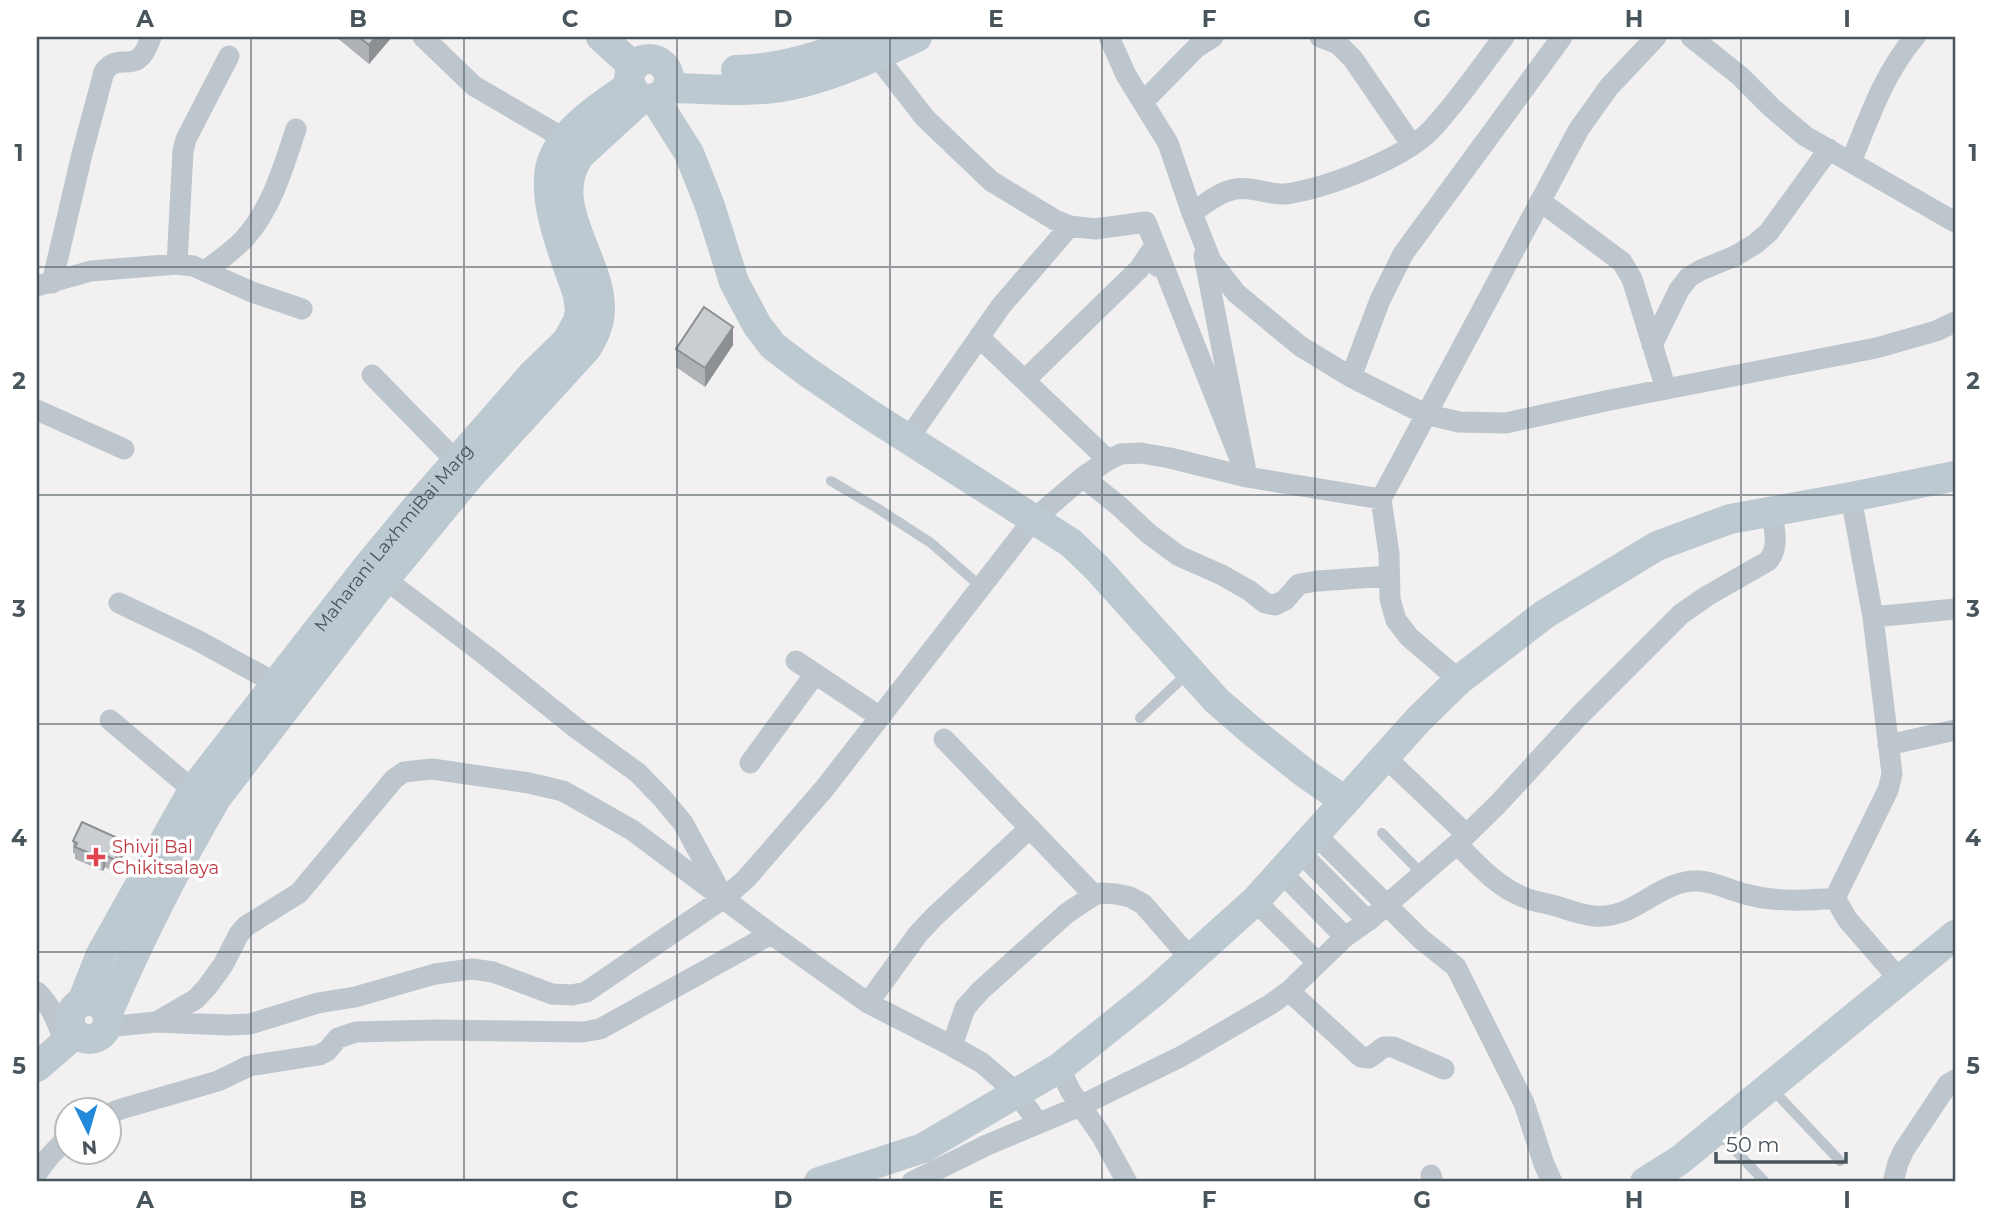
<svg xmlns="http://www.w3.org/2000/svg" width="1992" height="1219" font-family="Montserrat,sans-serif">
  <rect width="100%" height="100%" fill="#f2f0f0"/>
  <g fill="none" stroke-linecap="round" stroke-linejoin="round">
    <path stroke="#bcc6cc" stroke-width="10" d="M831 481 877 508 931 543 980 586
      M1140 718 1189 672
      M1382 833 1422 874
      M1772 1089 1840 1161
      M1718 1132 1765 1182"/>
    <path stroke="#bcc6cc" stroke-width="21" d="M423 37 474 86 565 139
      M1109 37 1126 75 1168 143 1192 213 1211 261 1236 293 1300 346 1351 377 1425 414 1459 422 1506 423 1610 400 1876 348 1936 331 1955 322
      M1320 37 1338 44 1353 59 1412 145
      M1691 37 1740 76 1772 108 1805 136 1955 222
      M876 55 925 118 991 181 1055 220 1070 226 1095 229 1146 222 1247 477 1204 256
      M1143 102 1197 47 1213 37
      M1851 162C1869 118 1884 73 1915 37
      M1540 201 1622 262 1632 279 1666 389
      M1192 213C1209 201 1227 185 1249 189 1262 190 1273 195 1286 194 1327 188 1403 159 1431 130 1458 101 1480 68 1504 37
      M177 264 183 151 186 139 229 56
      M205 271C218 261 233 251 244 239 272 208 283 168 296 129
      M52 283 82 154 104 72C120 49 137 80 151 37
      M37 286 91 271 177 264 193 266 252 292 302 309
      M979 337 1108 460
      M1652 345 1679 290 1689 277 1701 270 1735 256 1755 244 1769 232 1829 149
      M372 375 456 461
      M1351 377 1380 300 1403 254 1562 37
      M1025 380 1139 269 1151 251 1157 266
      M37 410 124 449
      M908 439 1001 306 1070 226
      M1083 477 1119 506 1149 534 1179 556 1222 575 1250 591 1265 603 1275 605 1285 600 1299 584 1318 581 1389 576
      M1851 497 1873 617 1892 774 1888 790 1835 898 1847 919 1900 980
      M385 579 485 655 576 728 638 773 663 799 683 823 721 893
      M119 603 197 640 277 684
      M1873 617 1955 609
      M796 661 880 717
      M1459 680 1409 637 1396 620 1390 599 1389 554 1381 499 1579 129 1609 87 1656 37
      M110 720 193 790
      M944 739 1094 895
      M1888 745 1955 730
      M1385 757 1466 834
      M750 763 815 674
      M1315 834 1421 939 1456 967 1524 1103 1544 1164 1552 1182
      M1457 844C1477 864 1496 886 1523 897 1534 902 1547 903 1559 907 1585 915 1599 921 1625 911 1649 901 1671 879 1699 881 1715 882 1730 890 1745 894 1774 902 1804 901 1835 898
      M1300 852 1368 921
      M1281 872 1345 937
      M1255 901 1317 962
      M1289 991 1361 1057 1369 1058 1384 1047H1393L1444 1069
      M37 992C52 1006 58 1024 65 1044
      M868 1003 918 934 934 917 1030 828
      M158 1021 196 999 207 987 223 965 239 934 246 926 299 893 394 779 404 772 432 769 529 783 563 791 632 830 771 934 868 1003 952 1046 982 1063 1017 1093 1038 1123
      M106 1027 156 1022 227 1025 250 1024 318 1003 355 997 435 974 472 969 493 972 552 994 572 995 586 992 724 898 746 879 824 789 1033 520 1083 477 1108 460 1121 454 1141 453 1170 458 1247 477 1381 499
      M952 1046 965 1008 980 991 1067 913 1094 895 1102 893 1116 894 1130 897 1143 904 1190 958
      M1059 1068 1071 1092 1101 1135 1127 1182
      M108 1114 121 1109 218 1081 249 1066 319 1055 327 1051 338 1038 356 1032 436 1030 583 1032 600 1029 771 934
      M37 1173 49 1157 66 1139
      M1431 1175 1433 1182
      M912 1182 987 1145 1080 1106 1182 1056 1271 1004 1289 991 1345 937 1368 921 1457 844 1498 804 1579 716 1681 614 1707 596 1768 561C1780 547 1774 529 1772 512
      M1893 1182 1898 1163 1904 1150 1948 1084 1955 1080"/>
    <g stroke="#bcc9d0" stroke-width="30">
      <path d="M601 37 634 67"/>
      <circle cx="649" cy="79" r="20"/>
      <path d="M736 70C780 69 827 55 867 37"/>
      <path d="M667 88C704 88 744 93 781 87 829 79 873 57 917 37"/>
      <path d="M654 98 689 153 710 206 734 282 757 325 773 346 806 371 869 414 1071 543 1097 568 1217 701 1253 732 1306 774 1345 801"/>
      <circle cx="89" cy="1020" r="19"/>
      <path id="s1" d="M82 1002 101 954 193 790 368 566 421 502 532 375 567 341 578 321 580 310 578 295C566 259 538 195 553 159 564 129 605 103 631 85"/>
      <path d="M107 1015C139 940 176 867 217 797L385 579 468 478 586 349C594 337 600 323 600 308 600 258 545 203 580 155L642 98"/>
      <path d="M37 1067 75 1034"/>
      <path d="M819 1182 923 1148 1059 1068 1154 992 1255 901 1419 719 1459 680 1545 614 1657 546 1730 519 1851 497 1955 476"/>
      <path d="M1645 1182 1680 1160 1955 935"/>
    </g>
  </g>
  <path fill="#aeb1b5" d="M336 37H392L369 64Z
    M733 345 705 387 676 367V349Z
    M73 841 124 854 115 872 105 867 103 871 75 859V854L73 853Z"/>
  <path fill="#8d9093" d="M376 37H392L369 64V45Z
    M733 327V345L705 387V368Z
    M124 841V854L115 872V860Z
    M105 855V867L103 871V859Z"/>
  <path fill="#caced2" stroke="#8d9093" stroke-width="2" d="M359 37H376L369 45Z
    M704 307 733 327 705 368 676 349Z
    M82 822 124 841 115 860 105 855 103 859 75 847 77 843 73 841Z"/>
  <path fill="none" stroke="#49555c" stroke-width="2" stroke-opacity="0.55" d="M251 37V1182M464 37V1182M677 37V1182M890 37V1182M1102 37V1182M1315 37V1182M1528 37V1182M1741 37V1182M37 267H1955M37 495H1955M37 724H1955M37 952H1955"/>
  <path fill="#e0444e" stroke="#fff" stroke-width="2.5" d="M92.5 846.5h7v7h7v7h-7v7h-7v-7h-7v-7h7z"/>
  <g text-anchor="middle" stroke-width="7" stroke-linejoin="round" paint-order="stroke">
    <g font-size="18" fill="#49555c" stroke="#fff">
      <text dy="6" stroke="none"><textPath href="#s1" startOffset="562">Maharani LaxhmiBai Marg</textPath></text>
    </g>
    <g font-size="18" fill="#be3a42" stroke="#fff" text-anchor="start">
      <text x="112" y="853">Shivji Bal<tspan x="112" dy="21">Chikitsalaya</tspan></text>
    </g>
  </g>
  <rect width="1992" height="1219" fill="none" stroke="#ffffff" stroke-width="77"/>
  <g transform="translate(88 1131) rotate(175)"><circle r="33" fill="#ffffff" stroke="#b6bbbe" stroke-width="2"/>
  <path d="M0-5L12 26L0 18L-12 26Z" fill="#2289da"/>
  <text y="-10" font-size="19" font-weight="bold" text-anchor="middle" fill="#49555c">N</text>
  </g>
  <path d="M1716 1152v10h130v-10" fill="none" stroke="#49555c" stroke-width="3.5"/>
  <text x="1726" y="1152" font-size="21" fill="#49555c" stroke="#ffffff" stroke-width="5" paint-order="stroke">50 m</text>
  <rect x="38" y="38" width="1916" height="1142" fill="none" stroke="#49555c" stroke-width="2.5"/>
  <g font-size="23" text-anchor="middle" font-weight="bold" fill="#49555c">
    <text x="145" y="27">A</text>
    <text x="358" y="27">B</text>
    <text x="570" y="27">C</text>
    <text x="783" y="27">D</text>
    <text x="996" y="27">E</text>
    <text x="1209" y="27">F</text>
    <text x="1422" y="27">G</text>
    <text x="1634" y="27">H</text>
    <text x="1847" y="27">I</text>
    <text x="19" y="161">1</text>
    <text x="1973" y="161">1</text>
    <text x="19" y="389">2</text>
    <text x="1973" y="389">2</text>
    <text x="19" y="617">3</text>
    <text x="1973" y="617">3</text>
    <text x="19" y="846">4</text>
    <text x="1973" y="846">4</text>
    <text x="19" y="1074">5</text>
    <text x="1973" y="1074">5</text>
    <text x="145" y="1208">A</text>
    <text x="358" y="1208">B</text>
    <text x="570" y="1208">C</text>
    <text x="783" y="1208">D</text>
    <text x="996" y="1208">E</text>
    <text x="1209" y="1208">F</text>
    <text x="1422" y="1208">G</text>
    <text x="1634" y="1208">H</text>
    <text x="1847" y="1208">I</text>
  </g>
</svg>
